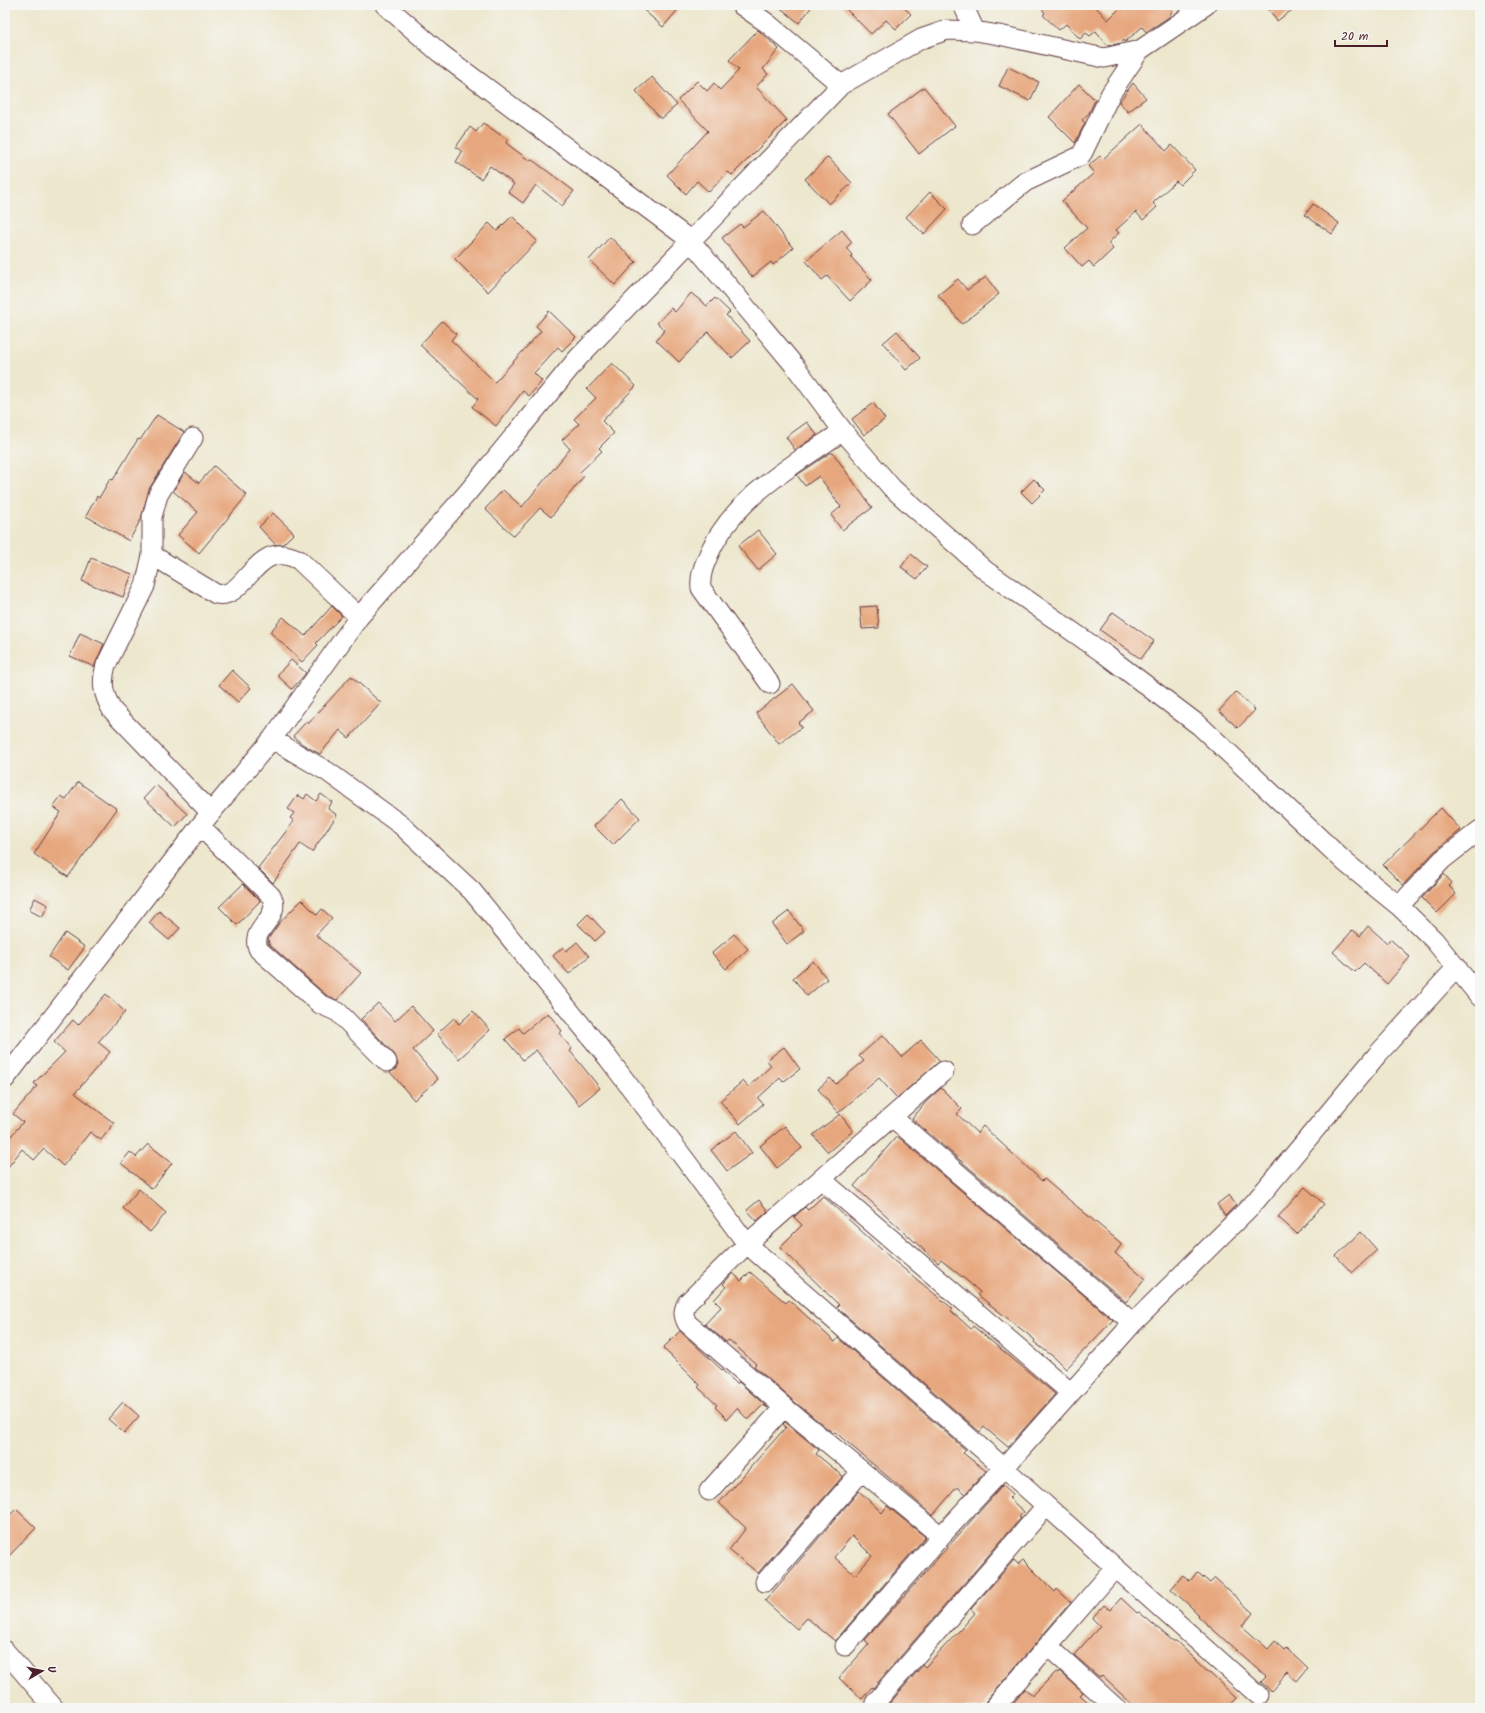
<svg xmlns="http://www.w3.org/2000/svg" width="1485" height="1713" font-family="Kalam,sans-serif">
  <rect width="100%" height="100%" fill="#f6f6f2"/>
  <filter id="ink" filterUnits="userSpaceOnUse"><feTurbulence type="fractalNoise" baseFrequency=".025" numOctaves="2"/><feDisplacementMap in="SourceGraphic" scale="8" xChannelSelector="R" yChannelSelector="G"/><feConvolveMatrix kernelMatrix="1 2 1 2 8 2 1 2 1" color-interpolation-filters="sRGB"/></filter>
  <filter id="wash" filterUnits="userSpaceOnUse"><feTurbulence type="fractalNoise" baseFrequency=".012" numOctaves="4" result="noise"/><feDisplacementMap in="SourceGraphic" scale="16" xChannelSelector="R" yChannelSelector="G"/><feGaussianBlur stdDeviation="0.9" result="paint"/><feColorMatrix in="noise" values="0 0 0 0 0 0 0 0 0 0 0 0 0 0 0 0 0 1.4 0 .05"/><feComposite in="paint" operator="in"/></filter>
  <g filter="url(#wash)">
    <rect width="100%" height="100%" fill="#ede7cd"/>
    <g id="blocks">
      <path fill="#e7a77e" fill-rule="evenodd" d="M638 5H682L663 27Z
        M777 5H813L799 23Z
        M842 5H901L911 14 896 29 886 20 871 34Z
        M1039 5H1094L1108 20 1123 5H1166L1173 9 1169 17 1146 32 1142 27 1125 42 1124 40 1121 43 1108 46 1096 31 1090 36 1086 33 1080 39 1066 24 1059 30 1043 15 1045 13Z
        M1266 5H1299L1277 21Z
        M758 30 779 49 763 69 768 74 756 87 787 120 732 175 728 172 709 192 697 181 686 194 667 175 708 131 678 100 697 81 707 91 714 83 720 90 739 70 729 60Z
        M1008 67 1039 82 1030 101 999 86Z
        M652 77 677 105 661 119 636 91Z
        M1133 83 1146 98 1128 112 1119 102Z
        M1079 84 1095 100 1089 113 1082 120 1085 123 1075 143 1049 117Z
        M924 87 955 126 919 154 888 114Z
        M483 123 508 140 506 143 530 161 531 159 574 191 562 206 536 185 523 203 508 192 514 184 490 166 481 179 456 162 462 152 456 147 470 127 476 132Z
        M1142 124 1166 151 1172 145 1195 170 1180 185 1176 181 1153 203 1157 207 1143 220 1136 212 1116 230 1119 233 1108 243 1113 249 1094 267 1089 261 1082 267 1065 248 1087 228 1062 201 1094 173 1088 166 1100 156 1103 159Z
        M828 157 852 183 829 204 805 179Z
        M930 192 947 209 924 234 906 217Z
        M1313 204 1339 223 1332 234 1305 215Z
        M764 211 793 248 773 265 771 262 752 277 722 238 740 224 743 227Z
        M512 216 537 241 488 292 455 259 489 223 497 231Z
        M842 230 852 242 846 248 852 255 851 257 872 280 850 301 827 276 822 280 806 261Z
        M610 237 636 262 615 285 589 260Z
        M986 277 999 294 962 324 938 295 958 279 967 290Z
        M691 293 707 306 715 298 730 312 726 315 750 341 732 358 708 332 679 362 656 340 665 330 657 323 671 308 675 312Z
        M549 311 576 337 562 351 558 347 534 373 542 381 529 396 523 391 496 426 472 407 478 399 420 345 442 321 456 334 451 340 495 382 541 331 536 326Z
        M897 331 920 358 906 370 883 343Z
        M612 363 636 386 602 421 614 433 599 448 602 451 580 472 584 476 551 517 540 508 514 536 485 509 503 490 522 507 570 449 562 440 579 424 574 419 596 398 587 389Z
        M873 403 885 419 864 435 852 419Z
        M157 415 184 432 149 489 141 519 129 541 86 516 97 496 99 498 110 479 113 480 138 439 140 440Z
        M807 422 817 435 795 450 786 437Z
        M830 453H833L872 508 842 530 831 515 841 507 819 476 805 486 797 475Z
        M214 466 247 495 199 553 178 535 198 512 173 491 185 472 199 483Z
        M1034 479 1045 490 1032 503 1021 492Z
        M273 513 294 533 283 544 276 545 259 527Z
        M758 530 777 554 758 570 738 546Z
        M911 554 927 567 917 579 901 567Z
        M91 558 132 574 123 597 82 581Z
        M332 606 342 616 316 643 318 645 302 662 270 632 283 617 305 636Z
        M877 606 879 628 862 629 860 607Z
        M1113 612 1154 641 1141 659 1100 630Z
        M80 633 104 644 94 667 70 656Z
        M291 660 306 673 292 689 277 675Z
        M232 670 251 688 238 702 219 685Z
        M351 676 381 703 349 738 340 730 320 754 302 744 293 736 306 722 308 724Z
        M793 684 814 711 798 723 802 727 779 744 756 713Z
        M1236 692 1255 710 1238 728 1219 711Z
        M78 782 117 809 68 877 34 854 61 812 53 807 61 796 66 799Z
        M156 785 187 814 175 827 144 798Z
        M307 794 316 801 321 794 332 802 328 809 337 815 312 852 300 844 273 883 258 868 294 821 290 818 294 813 288 809 298 795 304 799Z
        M622 799 640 818 613 845 594 826Z
        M1441 808 1461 830 1434 852 1403 885 1383 865Z
        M1444 874 1452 883 1449 886 1456 894 1437 913 1422 898Z
        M243 884 260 901 237 925 219 907Z
        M35 898 48 905 42 917 29 910Z
        M302 900 317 915 322 909 332 918 316 935 361 973 337 1000 326 995 269 944 268 939 280 922Z
        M159 911 180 928 169 940 149 923Z
        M789 911 804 931 787 944 772 924Z
        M588 914 605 932 595 941 578 924Z
        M1368 926 1387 943 1390 939 1410 957 1387 984 1364 963 1355 972 1333 952 1353 930 1360 936Z
        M65 933 85 947 68 970 49 957Z
        M734 934 748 949 726 969 712 953Z
        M577 942 589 956 569 974 553 956 563 947 566 951Z
        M813 961 827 979 807 996 793 978Z
        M106 994 125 1012 98 1042 110 1052 75 1093 114 1123 101 1140 90 1132 63 1166 44 1149 34 1160 22 1149 5 1171V1143L23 1122 13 1114 37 1086 34 1083 65 1052 54 1042 73 1020 78 1025Z
        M378 1003 395 1021 411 1006 433 1031 413 1050 438 1079 414 1100 390 1072 395 1070 398 1065 395 1055 361 1019Z
        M473 1011 490 1030 459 1059 437 1034 454 1018 459 1024Z
        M548 1013 562 1031 559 1033 572 1049 570 1051 600 1088 579 1105 536 1050 523 1060 505 1039 519 1028 523 1033Z
        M883 1035 902 1057 921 1040 940 1061 897 1098 879 1078 838 1113 818 1089 830 1078 836 1084 864 1061 859 1056Z
        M784 1047 800 1069 783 1082 780 1078 758 1098 763 1104 740 1124 720 1101 743 1081 748 1087 771 1066 767 1060Z
        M941 1088 962 1109 957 1114 977 1133 983 1126 1042 1181 1044 1179 1122 1244 1115 1253 1145 1279 1126 1302 912 1119 925 1103Z
        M840 1114 853 1131 828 1152 813 1135Z
        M785 1126 802 1148 777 1168 760 1146Z
        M736 1131 752 1153 727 1171 711 1150Z
        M897 1136 1113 1320 1066 1369 1055 1358 1034 1342 1035 1340 978 1295 980 1292 966 1280 941 1260 938 1263 854 1186Z
        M148 1144 172 1163 152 1189 121 1163 130 1152 136 1157Z
        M1305 1187 1324 1204 1297 1234 1278 1217Z
        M139 1189 166 1213 150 1232 123 1208Z
        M1229 1195 1236 1205 1225 1216 1217 1204Z
        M823 1196 893 1260 953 1309 951 1311 971 1329 973 1326 1055 1394 1008 1447 984 1427 980 1432 843 1313 837 1307 839 1305 780 1247 802 1225 794 1217 805 1207 808 1210Z
        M759 1200 768 1211 757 1221 747 1210Z
        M1361 1232 1377 1250 1352 1273 1336 1256Z
        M750 1272 786 1303 789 1300 835 1342 838 1338 966 1450 963 1453 986 1471 965 1494 957 1487 933 1515 835 1432 833 1433 791 1399 754 1366 756 1364 729 1340 726 1342 705 1324 721 1307 714 1300 726 1287 723 1284 733 1273 741 1281Z
        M680 1331 737 1384 739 1382 768 1408 763 1405 748 1420 737 1408 727 1419 715 1407 717 1405 698 1387 700 1385 663 1348Z
        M123 1402 139 1416 124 1433 108 1419Z
        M785 1422 819 1450 816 1454 843 1476 758 1573 729 1550 746 1528 719 1503 786 1427 783 1424Z
        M1003 1485 1013 1494 1009 1498 1024 1512 1019 1517 1021 1518 873 1688 872 1687 862 1699 839 1678 869 1644 865 1640Z
        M859 1491 882 1513 887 1506 925 1537 835 1641 807 1618 797 1629 765 1601ZM852 1536 872 1556 855 1575 834 1557Z
        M16 1509 36 1528 5 1560V1520Z
        M1014 1560 1018 1564 1023 1560 1055 1592 1057 1589 1071 1602 986 1701 983 1708H893L889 1704 923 1665 925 1667 961 1629 975 1613 971 1609Z
        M1197 1572 1210 1583 1215 1578 1253 1613 1242 1626 1268 1649 1275 1641 1284 1649 1286 1647 1308 1668 1297 1681 1288 1673 1271 1691 1261 1682 1266 1677 1198 1616 1199 1615 1190 1606 1171 1589 1183 1575 1190 1581Z
        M1121 1598 1137 1613 1139 1612 1173 1641H1176L1236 1698 1227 1708H1136L1102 1676 1101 1677 1098 1676 1074 1655 1100 1626 1092 1618 1104 1605 1110 1610Z
        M1059 1671 1083 1692 1080 1695 1095 1708H1009L1025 1689 1033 1695 1056 1672 1058 1673Z"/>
    </g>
  </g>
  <g filter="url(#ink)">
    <use href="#blocks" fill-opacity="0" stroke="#623d43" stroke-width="1"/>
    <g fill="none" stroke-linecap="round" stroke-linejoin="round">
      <defs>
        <path id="street" d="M385 5 440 53 690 240 794 365 843 431 892 488 986 571 1106 655 1200 726 1346 863 1399 906 1434 940 1480 997
          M741 5 767 23 841 85
          M963 5 975 31
          M972 225 1025 182 1080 156 1083 152 1111 93 1140 50
          M193 438 158 495 152 517V555L145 586 106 665C101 683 103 694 112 710L211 813
          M152 555 216 594C247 601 255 536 299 560L359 617
          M770 684 701 588C700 578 702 570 706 561 728 501 793 465 843 431
          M272 739 328 772 401 825 472 891 608 1058 686 1161 747 1244 1004 1468 1133 1323 1254 1203 1377 1055 1457 967
          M200 826 271 896C284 918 247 929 259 950L320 1004 338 1012 387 1062
          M1399 906 1442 860 1480 830
          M5 1079 200 826 272 739 359 617 468 492 578 358 841 85 921 39 947 30 975 31 999 35 1104 58 1140 50 1206 5
          M892 1117 1133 1323
          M821 1179 1070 1392
          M709 1491 784 1407
          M941 1536 784 1407 687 1323C683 1315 683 1311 687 1303L747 1244 944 1071
          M765 1582 862 1471
          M845 1646 941 1536 1004 1468 1258 1695
          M1048 1646 1116 1708
          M5 1651 54 1708
          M875 1703 1046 1506
          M994 1708 1115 1568"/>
      </defs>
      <use href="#street" stroke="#623d43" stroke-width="21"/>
      <use href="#street" stroke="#fff" stroke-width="19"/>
    </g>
  </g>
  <rect width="1485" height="1713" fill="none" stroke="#f6f6f2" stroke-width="20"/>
  <g transform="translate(42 1671) rotate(81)" stroke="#f6f6f2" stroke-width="3" paint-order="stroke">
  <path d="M0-3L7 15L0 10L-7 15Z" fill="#4a1f2b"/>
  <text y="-6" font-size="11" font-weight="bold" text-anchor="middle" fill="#4a1f2b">U</text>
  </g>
  <path d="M1335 40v6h52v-6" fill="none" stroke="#4a1f2b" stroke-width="2"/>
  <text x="1341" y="40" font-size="12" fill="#4a1f2b" stroke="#f6f6f2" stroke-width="3" paint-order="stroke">20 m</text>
</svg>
